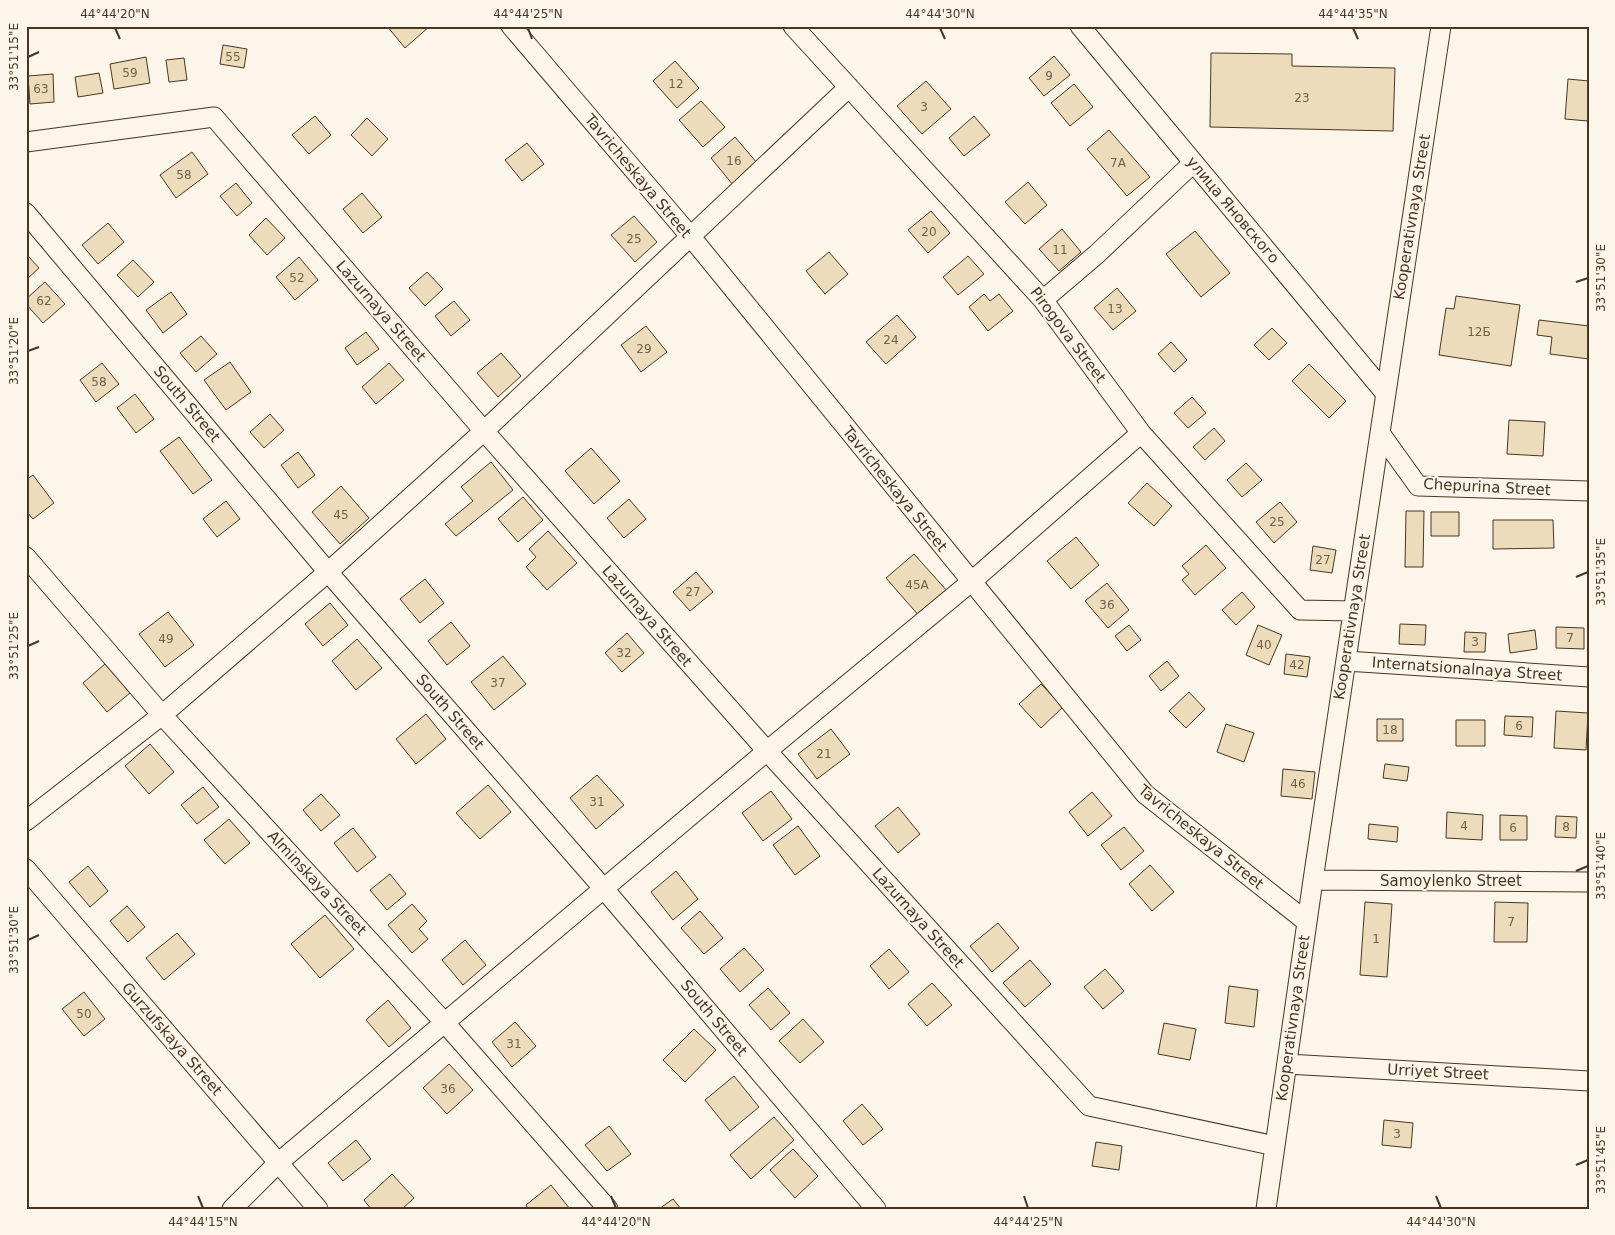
<svg xmlns="http://www.w3.org/2000/svg" width="1615" height="1235" font-family="'DejaVu Sans',sans-serif">
  <rect width="100%" height="100%" fill="#fbf6e9"/>
  <path fill="#ecdcbc" stroke="#4a3520" d="M387 26H430L405 48Z
    M223 45 247 49 244 68 220 64Z
    M1211 53 1292 54V66L1395 68 1393 131 1210 127Z
    M1054 56 1070 75 1044 96 1029 78Z
    M146 57 150 83 114 89 110 64Z
    M184 58 187 80 169 82 166 60Z
    M675 61 699 88 677 108 653 81Z
    M99 73 103 93 78 97 75 77Z
    M53 74 54 102 30 104 28 76Z
    M1568 79 1589 81 1588 121 1565 119Z
    M926 81 951 109 922 134 897 106Z
    M1074 84 1093 107 1070 126 1051 103Z
    M701 101 725 127 703 147 679 120Z
    M315 116 331 135 309 154 292 135Z
    M974 116 990 135 964 156 949 138Z
    M367 118 388 139 372 156 351 135Z
    M1109 130 1150 177 1127 196 1087 149Z
    M735 137 758 164 733 185 711 158Z
    M527 143 544 164 522 181 505 160Z
    M192 152 208 174 176 198 160 175Z
    M1028 182 1047 205 1025 224 1005 202Z
    M236 183 252 203 237 216 220 196Z
    M362 193 382 217 363 233 343 209Z
    M931 211 950 233 928 253 908 230Z
    M634 216 657 242 635 262 611 235Z
    M266 218 285 238 267 255 249 235Z
    M108 223 124 242 98 264 82 245Z
    M1062 229 1081 252 1059 271 1039 249Z
    M1195 231 1230 273 1201 297 1166 254Z
    M829 252 848 274 825 294 806 271Z
    M28 256 39 268 26 280V258Z
    M968 256 984 274 958 295 943 277Z
    M299 257 318 280 295 300 276 277Z
    M133 260 154 282 138 297 117 275Z
    M427 272 443 289 425 306 409 288Z
    M45 282 65 304 43 323 26 304V299Z
    M1117 288 1136 311 1113 330 1094 308Z
    M171 292 187 314 163 333 146 310Z
    M984 294 990 301 999 294 1013 311 988 331 969 307Z
    M1456 296 1520 305 1511 366 1439 355 1446 308 1454 309Z
    M454 301 470 320 451 336 435 316Z
    M897 315 916 337 886 364 866 342Z
    M1539 320 1589 326V359L1550 354 1552 337 1537 335Z
    M646 326 667 352 641 372 621 345Z
    M1272 328 1287 343 1269 360 1254 345Z
    M366 332 379 349 357 365 345 348Z
    M201 336 217 354 196 372 180 353Z
    M1171 342 1187 360 1174 372 1158 354Z
    M501 353 521 376 498 397 477 373Z
    M230 362 251 392 226 410 204 380Z
    M102 363 119 384 96 402 80 380Z
    M389 363 404 380 376 404 362 387Z
    M1309 364 1346 401 1329 418 1292 381Z
    M135 394 154 419 136 433 117 408Z
    M1192 397 1206 413 1188 428 1174 413Z
    M270 414 284 430 264 448 250 432Z
    M1509 420 1545 422 1543 456 1507 454Z
    M1214 428 1225 441 1205 460 1193 447Z
    M179 437 212 480 193 494 160 451Z
    M591 448 620 481 594 504 565 471Z
    M298 452 315 475 298 488 281 465Z
    M491 462 513 490 456 536 445 524 473 501 461 487Z
    M1246 463 1262 480 1242 497 1227 480Z
    M33 475 54 503 33 519 26 511V480Z
    M1147 483 1172 506 1154 526 1128 503Z
    M341 486 369 518 340 544 312 512Z
    M523 497 543 520 518 542 498 519Z
    M629 499 646 519 624 538 607 518Z
    M226 501 240 519 217 537 203 519Z
    M1280 502 1297 522 1274 543 1256 522Z
    M1406 511H1424L1423 567H1405Z
    M1431 512H1459V536H1431Z
    M1493 520H1553L1554 548 1493 549Z
    M548 531 577 563 547 590 526 567 536 557 529 549Z
    M1076 537 1099 565 1071 589 1047 561Z
    M1206 545 1226 568 1195 595 1182 580 1189 574 1182 566Z
    M1313 546 1336 550 1332 573 1310 570Z
    M914 554 948 592 920 617 886 578Z
    M696 572 713 592 690 611 673 592Z
    M425 579 444 603 420 623 400 599Z
    M1107 583 1129 610 1108 628 1085 601Z
    M1242 592 1255 607 1236 625 1222 610Z
    M330 603 348 625 323 646 305 624Z
    M168 612 194 645 165 667 139 634Z
    M451 622 470 646 447 665 428 641Z
    M1400 624 1426 625 1425 645 1399 644Z
    M1129 625 1141 640 1127 651 1115 636Z
    M1258 625 1282 635 1269 665 1246 655Z
    M1556 627 1584 628V649L1556 648Z
    M1535 630 1537 649 1510 653 1508 634Z
    M1465 632 1486 633 1485 652H1464Z
    M627 633 644 653 622 672 605 653Z
    M357 639 382 668 356 690 332 661Z
    M1286 654 1310 657 1307 677 1284 674Z
    M503 656 526 684 494 710 471 682Z
    M1167 661 1179 676 1161 691 1149 676Z
    M105 664 130 693 107 712 83 683Z
    M1041 684 1063 707 1041 728 1019 704Z
    M1189 692 1205 709 1186 728 1169 711Z
    M1556 711 1588 713 1586 750 1554 748Z
    M426 714 446 739 416 764 396 739Z
    M1505 716 1533 717 1532 737 1504 735Z
    M1377 719H1403V741H1377Z
    M1456 720H1485V746H1456Z
    M1226 724 1254 733 1244 762 1217 752Z
    M831 729 850 754 817 779 798 754Z
    M150 744 174 772 149 794 125 766Z
    M1385 764 1409 767 1407 781 1383 778Z
    M1283 769 1315 772 1312 799 1281 796Z
    M597 775 624 805 596 829 570 798Z
    M488 785 511 812 480 839 456 813Z
    M203 787 219 807 197 824 181 805Z
    M771 791 792 819 763 841 742 813Z
    M1092 792 1112 816 1088 836 1069 812Z
    M321 794 340 815 321 831 303 810Z
    M898 807 920 834 898 853 875 826Z
    M1447 812 1483 815 1482 840 1446 838Z
    M1500 815 1527 816V840H1500Z
    M1556 816 1577 817 1576 838 1555 837Z
    M229 819 250 843 225 864 204 840Z
    M1369 824 1398 827 1397 842 1368 839Z
    M798 826 820 856 795 875 773 845Z
    M1124 827 1144 851 1121 870 1101 845Z
    M353 828 376 857 357 872 334 843Z
    M1150 865 1174 892 1152 911 1129 884Z
    M88 866 108 891 90 907 69 882Z
    M676 871 698 899 673 920 651 892Z
    M390 874 406 894 387 910 370 890Z
    M1365 902 1392 904 1387 977 1360 975Z
    M1495 902 1528 903 1527 942H1494Z
    M412 904 427 921 419 929 428 939 412 953 388 925Z
    M127 906 145 927 128 942 110 921Z
    M700 911 723 938 704 954 681 928Z
    M325 915 354 949 320 978 291 944Z
    M998 923 1019 948 992 972 970 946Z
    M177 933 195 954 164 980 146 958Z
    M465 940 486 965 463 985 442 960Z
    M744 948 764 970 740 992 720 969Z
    M889 949 909 972 889 989 870 966Z
    M1030 960 1051 984 1025 1007 1003 983Z
    M1105 969 1124 991 1103 1009 1084 987Z
    M932 983 952 1005 927 1026 908 1004Z
    M1229 986 1258 990 1254 1027 1225 1023Z
    M768 988 790 1013 771 1030 749 1005Z
    M84 992 105 1019 84 1036 62 1009Z
    M388 1000 411 1028 389 1047 366 1020Z
    M803 1019 824 1042 800 1063 779 1041Z
    M515 1022 536 1046 512 1067 492 1042Z
    M1164 1023 1196 1029 1190 1060 1158 1054Z
    M694 1029 716 1050 685 1082 663 1060Z
    M449 1064 473 1090 447 1114 423 1088Z
    M734 1076 759 1107 730 1131 705 1100Z
    M862 1104 883 1129 863 1145 843 1121Z
    M774 1117 794 1140 751 1179 730 1155Z
    M1384 1120 1413 1123 1411 1148 1382 1145Z
    M609 1126 631 1154 607 1171 585 1145Z
    M356 1140 371 1159 343 1181 328 1163Z
    M1096 1142 1122 1146 1119 1170 1092 1166Z
    M793 1149 818 1176 795 1198 770 1170Z
    M392 1174 414 1198 402 1209H371L364 1200Z
    M551 1185 570 1209H528L526 1205Z
    M673 1199 681 1209H659Z"/>
  <g fill="none" stroke-linecap="round" stroke-linejoin="round">
    <defs>
      <path id="minor" d="M511 26 691 237 1145 794 1307 922
        M793 26 1043 300 1141 433 1300 610 1353 611
        M1080 26 1386 394
        M26 142 214 117 484 431 767 751 1089 1106 1275 1146
        M26 213 328 572 604 889 876 1209
        M1043 300 1097 254 1193 163
        M1380 433 1418 486 1589 491
        M26 557 162 715 445 1023 608 1209
        M1346 661 1589 677
        M26 821 162 715 328 572 484 431 849 87
        M26 869 318 1209
        M1313 880 1589 882
        M1287 1064 1589 1081
        M232 1209 278 1163 767 751 971 582 1141 433
        M1266 1209 1313 880 1441 26"/>
    </defs>
    <use href="#minor" stroke="#4a3520" stroke-width="21"/>
    <use href="#minor" stroke="#fbf6e9" stroke-width="19"/>
  </g>
  <path fill="none" stroke="#4a3520" stroke-width="2" d="M115 28 120 39M528 28 532 39M940 28 945 39M1353 28 1358 39M28 57 39 52M1576 282 1588 278M28 351 39 347M1576 577 1588 572M28 646 39 641M1576 871 1588 866M28 940 39 935M1576 1165 1588 1160M198 1196 203 1208M611 1196 616 1208M1024 1196 1028 1208M1436 1196 1441 1208"/>
  <g text-anchor="middle" stroke-width="4" stroke-linejoin="round" paint-order="stroke">
    <g font-size="12" fill="#725f47">
      <text x="233" y="61">55</text>
      <text x="130" y="77">59</text>
      <text x="1049" y="80">9</text>
      <text x="676" y="88">12</text>
      <text x="41" y="93">63</text>
      <text x="1302" y="102">23</text>
      <text x="924" y="111">3</text>
      <text x="734" y="165">16</text>
      <text x="1118" y="167">7А</text>
      <text x="184" y="179">58</text>
      <text x="929" y="236">20</text>
      <text x="634" y="243">25</text>
      <text x="1060" y="254">11</text>
      <text x="297" y="282">52</text>
      <text x="44" y="305">62</text>
      <text x="1115" y="313">13</text>
      <text x="1479" y="336">12Б</text>
      <text x="891" y="344">24</text>
      <text x="644" y="353">29</text>
      <text x="99" y="386">58</text>
      <text x="341" y="519">45</text>
      <text x="1277" y="526">25</text>
      <text x="1323" y="564">27</text>
      <text x="917" y="589">45А</text>
      <text x="693" y="596">27</text>
      <text x="1107" y="609">36</text>
      <text x="1570" y="642">7</text>
      <text x="166" y="643">49</text>
      <text x="1475" y="646">3</text>
      <text x="1264" y="649">40</text>
      <text x="624" y="657">32</text>
      <text x="1297" y="669">42</text>
      <text x="498" y="687">37</text>
      <text x="1519" y="730">6</text>
      <text x="1390" y="734">18</text>
      <text x="824" y="758">21</text>
      <text x="1298" y="788">46</text>
      <text x="597" y="806">31</text>
      <text x="1464" y="830">4</text>
      <text x="1566" y="831">8</text>
      <text x="1513" y="832">6</text>
      <text x="1511" y="926">7</text>
      <text x="1376" y="943">1</text>
      <text x="84" y="1018">50</text>
      <text x="514" y="1048">31</text>
      <text x="448" y="1093">36</text>
      <text x="1397" y="1138">3</text>
    </g>
    <g font-size="15" fill="#4a3520" stroke="#fbf6e9">
      <text transform="translate(638 176) rotate(50)" y="5">Tavricheskaya Street</text>
      <text transform="translate(1233 210) rotate(50)" y="5">улица Яновского</text>
      <text transform="translate(1412 217) rotate(-81)" y="5">Kooperativnaya Street</text>
      <text transform="translate(381 311) rotate(49)" y="5">Lazurnaya Street</text>
      <text transform="translate(1068 335) rotate(53)" y="5">Pirogova Street</text>
      <text transform="translate(187 404) rotate(50)" y="5">South Street</text>
      <text transform="translate(1487 487) rotate(3)" y="5">Chepurina Street</text>
      <text transform="translate(895 489) rotate(51)" y="5">Tavricheskaya Street</text>
      <text transform="translate(647 616) rotate(49)" y="5">Lazurnaya Street</text>
      <text transform="translate(1352 617) rotate(-81)" y="5">Kooperativnaya Street</text>
      <text transform="translate(1467 669) rotate(4)" y="5">Internatsionalnaya Street</text>
      <text transform="translate(450 712) rotate(49)" y="5">South Street</text>
      <text transform="translate(1201 837) rotate(39)" y="5">Tavricheskaya Street</text>
      <text x="1451" y="886">Samoylenko Street</text>
      <text transform="translate(317 883) rotate(47)" y="5">Alminskaya Street</text>
      <text transform="translate(918 918) rotate(48)" y="5">Lazurnaya Street</text>
      <text transform="translate(714 1018) rotate(50)" y="5">South Street</text>
      <text transform="translate(1293 1018) rotate(-82)" y="5">Kooperativnaya Street</text>
      <text transform="translate(172 1039) rotate(49)" y="5">Gurzufskaya Street</text>
      <text transform="translate(1438 1072) rotate(3)" y="5">Urriyet Street</text>
    </g>
  </g>
  <rect width="1615" height="1235" fill="none" stroke="#fbf6e9" stroke-width="55"/>
  <rect x="28" y="28" width="1560" height="1180" fill="none" stroke="#4a3520" stroke-width="2"/>
  <g font-size="12" text-anchor="middle" fill="#4a3520">
    <text x="115" y="18">44°44'20"N</text>
    <text x="528" y="18">44°44'25"N</text>
    <text x="940" y="18">44°44'30"N</text>
    <text x="1353" y="18">44°44'35"N</text>
    <text transform="translate(14 57) rotate(-90)" y="4">33°51'15"E</text>
    <text transform="translate(1601 278) rotate(-90)" y="4">33°51'30"E</text>
    <text transform="translate(14 351) rotate(-90)" y="4">33°51'20"E</text>
    <text transform="translate(1601 572) rotate(-90)" y="4">33°51'35"E</text>
    <text transform="translate(14 646) rotate(-90)" y="4">33°51'25"E</text>
    <text transform="translate(1601 866) rotate(-90)" y="4">33°51'40"E</text>
    <text transform="translate(14 940) rotate(-90)" y="4">33°51'30"E</text>
    <text transform="translate(1601 1160) rotate(-90)" y="4">33°51'45"E</text>
    <text x="203" y="1226">44°44'15"N</text>
    <text x="616" y="1226">44°44'20"N</text>
    <text x="1028" y="1226">44°44'25"N</text>
    <text x="1441" y="1226">44°44'30"N</text>
  </g>
</svg>
